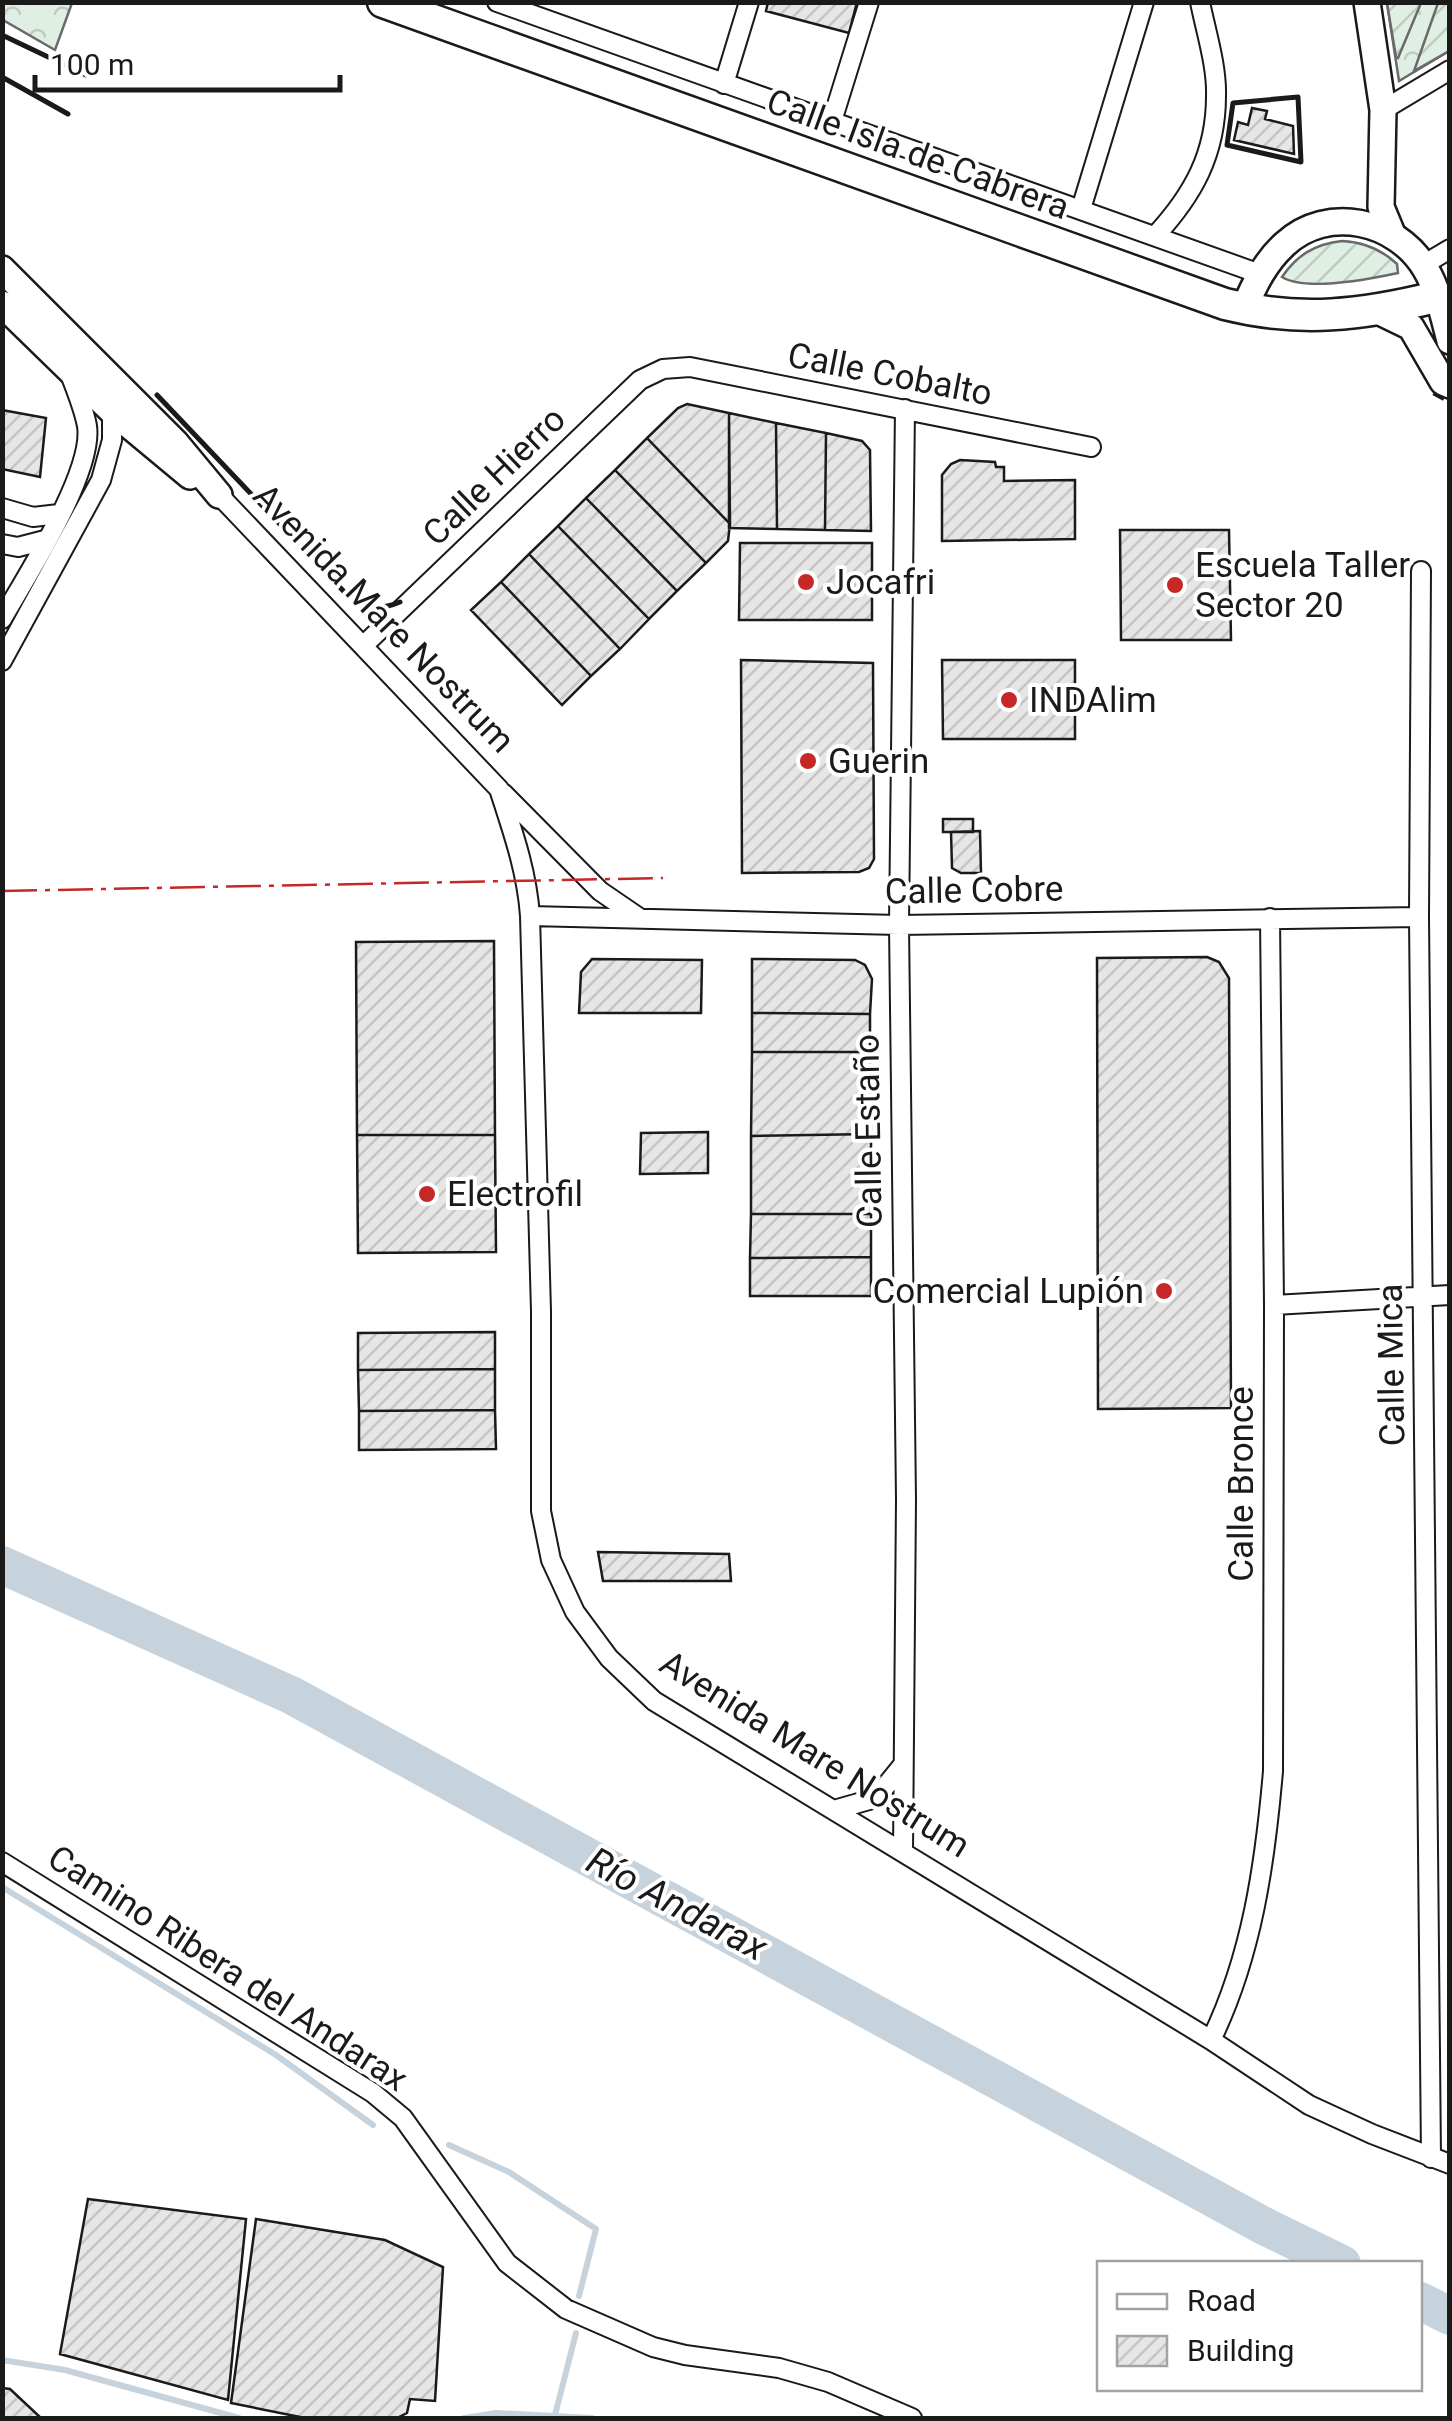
<svg xmlns="http://www.w3.org/2000/svg" width="1452" height="2421" font-family="Roboto,sans-serif">
  <defs>
    <pattern id="forest-crowns" width="20" height="18" patternUnits="userSpaceOnUse" patternTransform="scale(2.5)"><rect width="20" height="18" fill="#e0efe3"/><path d="M2 6a3 3 0 1 1 6 0M12 15a3 3 0 1 1 6 0" fill="none" stroke="#c0ccc2"/></pattern>
    <pattern id="garden-furrows" width="10" height="10" patternUnits="userSpaceOnUse" patternTransform="scale(2.5)"><rect width="10" height="10" fill="#e0efe3"/><path d="M-1 1l2-2M0 10L10 0M9 11l2-2" fill="none" stroke="#c0ccc2"/></pattern>
    <pattern id="building-hatch" width="6" height="6" patternUnits="userSpaceOnUse" patternTransform="scale(2.5)"><rect width="6" height="6" fill="#e6e6e6"/><path d="M-1 1l2-2M0 6l6-6M5 7l2-2" fill="none" stroke="#c5c5c5"/></pattern>
  </defs>
  <rect width="100%" height="100%" fill="#fff"/>
  <path fill="url(#forest-crowns)" stroke="#6a6a6a" stroke-width="2.5" d="M3 2 72 3 55 50 3 20Z
    M1387 3H1449V51L1399 81Z"/>
  <path fill="url(#garden-furrows)" stroke="#6a6a6a" stroke-width="2.5" d="M1387 3H1421L1398 58 1396 57Z
    M1438 3H1449V51L1414 71Z
    M1342 241C1364 242 1381 249 1397 264L1398 273C1370 279 1306 292 1282 277 1297 255 1315 244 1342 241Z"/>
  <g fill="none" stroke-linecap="round" stroke-linejoin="round">
    <path stroke="#c6d2dc" stroke-width="6" d="M2 1887 276 2055 373 2125
      M449 2145 509 2172 596 2229 579 2296
      M2 2360 65 2370 239 2418
      M555 2415 576 2333
      M464 2418 496 2413 592 2418"/>
    <path stroke="#c6d2dc" stroke-width="38" d="M2 1565 291 1695 1266 2227 1342 2264
      M1420 2301 1450 2316"/>
  </g>
  <path fill="url(#building-hatch)" stroke="#1a1a1a" stroke-width="2.5" d="M768 2H857L849 33 766 11Z
    M1252 108 1267 111 1265 119 1293 126 1294 154 1234 140 1238 122 1248 125Z
    M687 404 729 413 730 524 647 438 678 408Z
    M2 410 46 418 40 477 2 469Z
    M729 413 776 423 777 529 729 528Z
    M776 423 826 433 825 530 777 529Z
    M826 433 862 441 870 450 871 531 825 530Z
    M647 438 730 524 728 541 706 563 615 470Z
    M960 460 995 462 996 467H1004V481L1075 480V539L942 541V475L951 464Z
    M615 470 706 563 677 591 586 498Z
    M586 498 677 591 649 619 558 526Z
    M558 526 649 619 620 649 529 554Z
    M1120 530H1229L1231 640H1121Z
    M740 543H872V620H739Z
    M529 554 620 649 591 676 501 582Z
    M501 582 591 676 562 705 471 610Z
    M741 660 873 663 874 859 869 868 859 872 742 873Z
    M942 660H1075V739H943Z
    M943 819H973V832H943Z
    M980 831 981 873H961L952 868 951 832Z
    M494 941 495 1135H357L356 942Z
    M1207 957 1219 962 1229 978 1231 1408 1098 1409 1097 958Z
    M592 959 702 960 701 1013H579L581 972Z
    M752 959 855 960 865 965 872 979 870 1014 752 1013Z
    M752 1013 870 1014V1052H752Z
    M752 1052H870L871 1134 751 1136Z
    M708 1132V1173L640 1174 641 1133Z
    M871 1134V1214H751V1136Z
    M357 1135H495L496 1252 358 1253Z
    M751 1214H871V1257L750 1258Z
    M871 1257V1296H750V1258Z
    M495 1332V1369L358 1370V1333Z
    M495 1369V1410L359 1411 358 1370Z
    M495 1410 496 1449 359 1450V1411Z
    M598 1552 729 1554 731 1581H603Z
    M88 2199 246 2219 228 2400 60 2354Z
    M256 2219 385 2240 443 2267 435 2401 410 2399 407 2413 397 2418H305L231 2403Z
    M2 2388 10 2389 41 2418H2Z"/>
  <g fill="none" stroke-linecap="round" stroke-linejoin="round">
    <defs>
      <path id="street" d="M497 2 1260 274
        M724 84 749 2
        M1383 110 1450 70
        M832 121 869 2
        M1081 209 1144 2
        M1155 236C1193 195 1216 154 1216 96 1217 66 1206 32 1200 2
        M1423 265 1450 249
        M219 495 499 789C513 832 527 872 530 916L541 1311V1511L551 1560 575 1612 609 1658 654 1701 1211 2040 1309 2105 1372 2134 1450 2164
        M2 508 33 517 59 514
        M2 544 18 547 45 540
        M1421 571 1419 917 1431 2158
        M2 619C26 577 94 472 87 426 84 409 76 390 70 374
        M364 645 640 380 663 369 690 367 1091 447
        M2 661 101 480 112 440V408
        M503 793 600 891 638 917
        M530 916 899 925 1419 917
        M1274 1305 1450 1295
        M834 1810 876 1798 902 1766
        M903 1852 906 1499 899 925 905 409
        M2 1862 373 2093 403 2118 507 2263 566 2309 653 2347 685 2355 779 2368 828 2382 912 2418
        M1211 2040C1252 1956 1265 1864 1273 1771L1274 1305 1270 918"/>
      <path id="secondary" d="M1367 2 1383 110 1381 207 1393 236
        M2 269 175 442 219 495
        M2 304 113 412 190 476
        M1244 309C1254 285 1265 262 1285 244 1327 205 1396 220 1425 268 1438 289 1444 318 1450 341
        M1378 311 1411 327 1443 382 1450 385"/>
      <path id="primary" d="M383 2 1225 304C1300 323 1363 315 1436 297L1450 304"/>
    </defs>
    <use href="#street" stroke="#1a1a1a" stroke-width="22"/>
    <use href="#secondary" stroke="#1a1a1a" stroke-width="30"/>
    <use href="#primary" stroke="#1a1a1a" stroke-width="35"/>
    <use href="#street" stroke="#fff" stroke-width="18"/>
    <use href="#secondary" stroke="#fff" stroke-width="25"/>
    <use href="#primary" stroke="#fff" stroke-width="30"/>
    <path stroke="#1a1a1a" stroke-width="2.5" stroke-dasharray="12 5" stroke-linecap="butt" d="M1433 394 1450 403"/>
    <path stroke="#1a1a1a" stroke-width="5" d="M2 35 86 75
      M2 77 68 114
      M1298 97 1301 162 1227 145 1233 103Z
      M157 395 351 599C369 608 381 610 400 602"/>
    <path stroke="#c62828" stroke-width="2.5" stroke-dasharray="35 8 5 8" stroke-linecap="butt" d="M2 891 663 878"/>
  </g>
  <g fill="#c62828" stroke="#fff" stroke-width="4">
    <circle cx="806" cy="582" r="10"/>
    <circle cx="1175" cy="585" r="10"/>
    <circle cx="1009" cy="700" r="10"/>
    <circle cx="808" cy="761" r="10"/>
    <circle cx="427" cy="1194" r="10"/>
    <circle cx="1164" cy="1291" r="10"/>
  </g>
  <g text-anchor="middle" stroke-width="8" stroke-linejoin="round" paint-order="stroke">
    <g font-size="35" fill="#1a1a1a" stroke="#fff">
      <text transform="translate(918 154) rotate(20)" y="12">Calle Isla de Cabrera</text>
      <text transform="translate(890 374) rotate(11)" y="12">Calle Cobalto</text>
      <text transform="translate(494 476) rotate(-44)" y="12">Calle Hierro</text>
      <text transform="translate(384 618) rotate(46)" y="12">Avenida Mare Nostrum</text>
      <text transform="translate(974 890) rotate(-1)" y="12">Calle Cobre</text>
      <text transform="translate(868 1131) rotate(-91)" y="12">Calle Estaño</text>
      <text transform="translate(1391 1365) rotate(-91)" y="12">Calle Mica</text>
      <text transform="translate(1241 1484) rotate(-90)" y="12">Calle Bronce</text>
      <text transform="translate(815 1754) rotate(32)" y="12">Avenida Mare Nostrum</text>
      <text transform="translate(228 1968) rotate(33)" y="12">Camino Ribera del Andarax</text>
    </g>
    <g font-size="35" fill="#1a1a1a" stroke="#fff" text-anchor="start">
      <text x="1195" y="577">Escuela Taller<tspan x="1195" dy="40">Sector 20</tspan></text>
      <text x="826" y="594">Jocafri</text>
      <text x="1029" y="712">INDAlim</text>
      <text x="828" y="773">Guerin</text>
      <text x="447" y="1206">Electrofil</text>
      <text x="1144" y="1303" text-anchor="end">Comercial Lupión</text>
    </g>
    <g font-size="38" font-style="italic" fill="#1a1a1a" stroke="#fff">
      <text transform="translate(677 1904) rotate(28)" y="13">Río Andarax</text>
    </g>
  </g>
  <rect width="1452" height="2421" fill="none" stroke="#1a1a1a" stroke-width="10"/>
  <rect x="1097" y="2261" width="325" height="130" fill="#ffffff" stroke="#a3a3a3" stroke-width="2.5"/>
  <rect x="1117" y="2294" width="50" height="15" fill="#ffffff" stroke="#a3a3a3" stroke-width="2.5"/>
  <text x="1187" y="2311" font-size="30" fill="#1a1a1a">Road</text>
  <rect x="1117" y="2336" width="50" height="30" fill="url(#building-hatch)" stroke="#a3a3a3" stroke-width="2.5"/>
  <text x="1187" y="2361" font-size="30" fill="#1a1a1a">Building</text>
  <path d="M35 75v15h305v-15" fill="none" stroke="#1a1a1a" stroke-width="5"/>
  <text x="50" y="75" font-size="30" fill="#1a1a1a" stroke="#ffffff" stroke-width="8" paint-order="stroke">100 m</text>
</svg>
